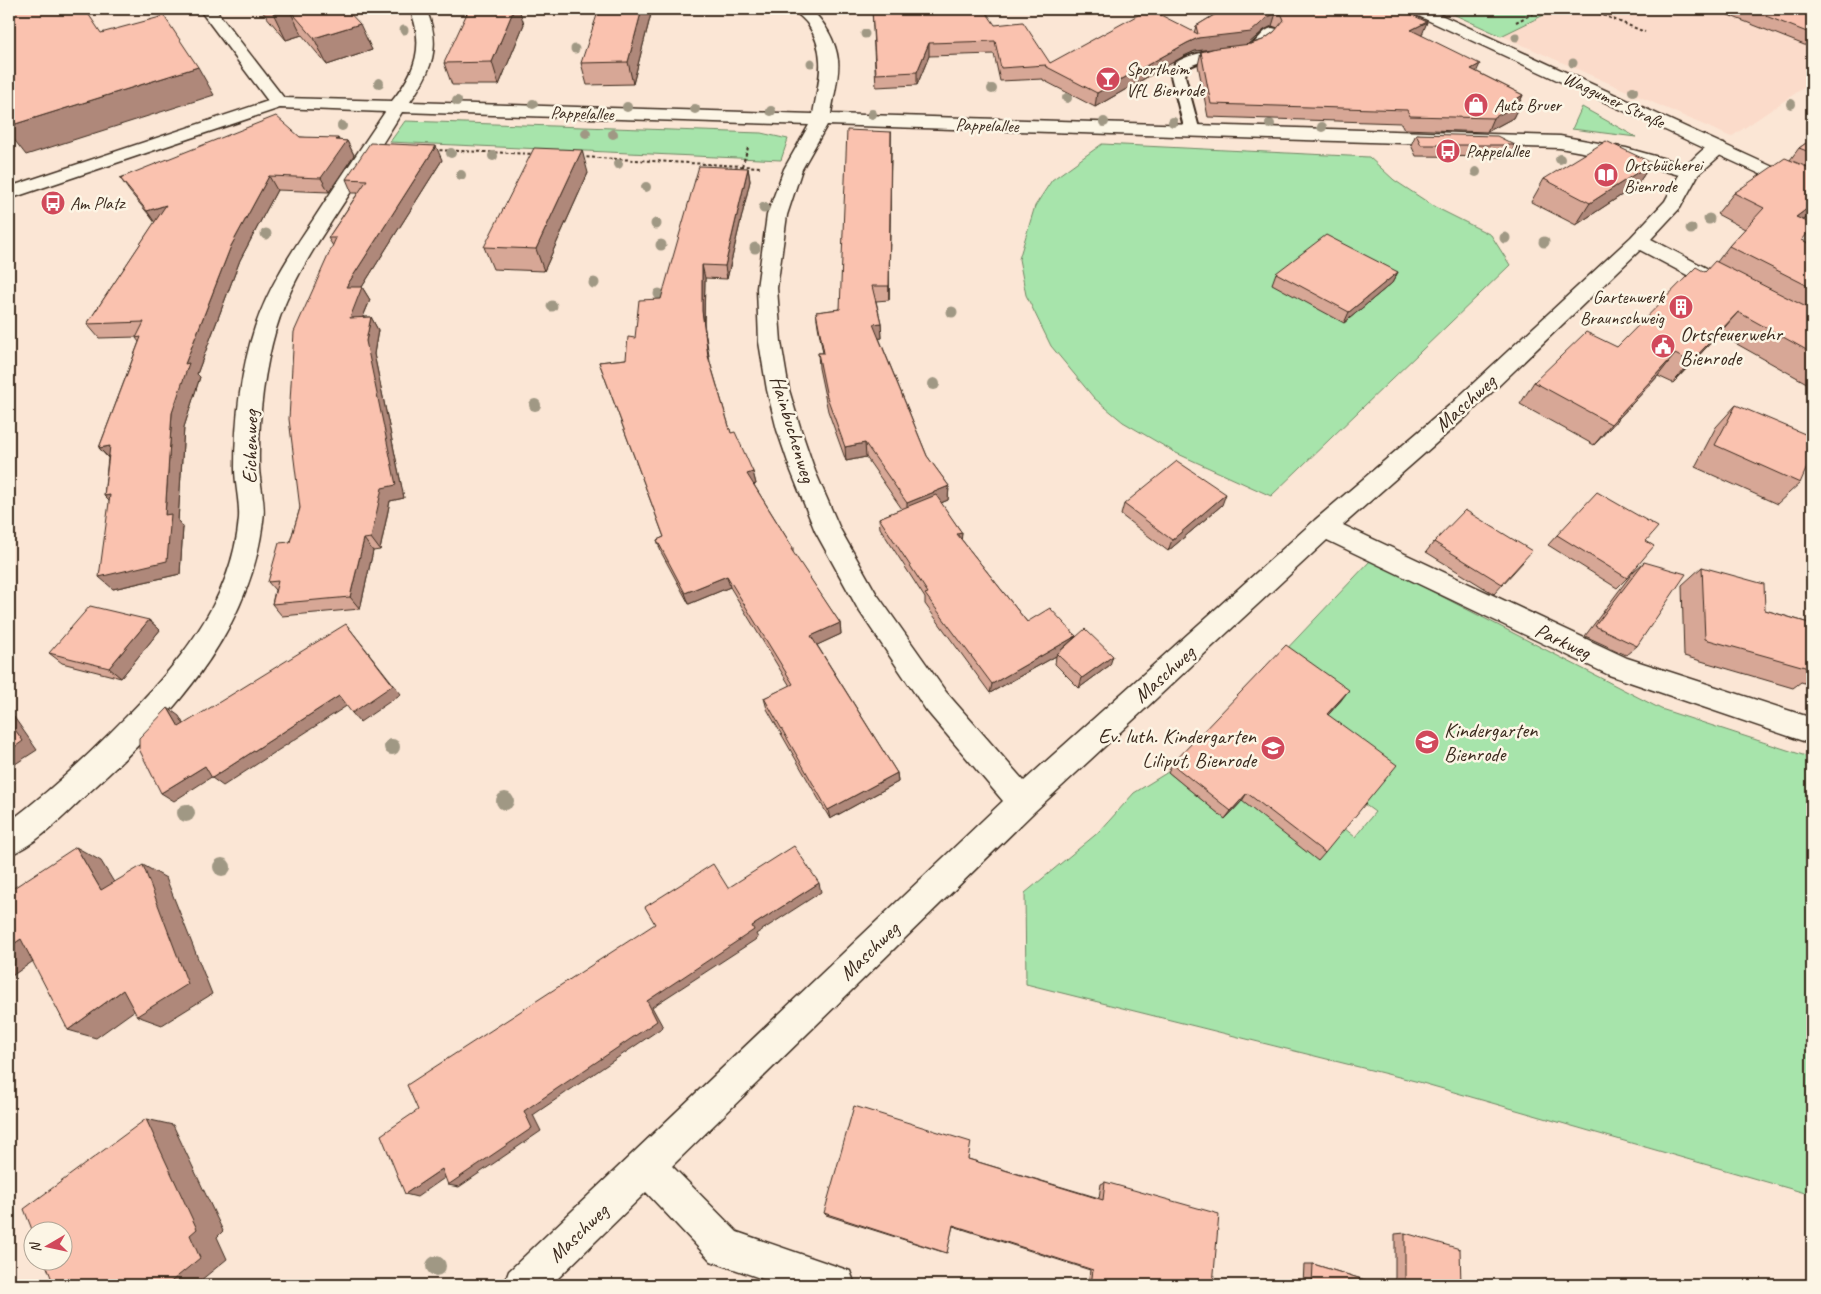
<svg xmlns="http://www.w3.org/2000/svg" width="1821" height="1294" font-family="Caveat,sans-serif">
  <rect width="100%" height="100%" fill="#fbe6d5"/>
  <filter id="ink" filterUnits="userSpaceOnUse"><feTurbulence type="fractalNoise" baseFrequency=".02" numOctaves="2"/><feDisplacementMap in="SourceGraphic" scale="10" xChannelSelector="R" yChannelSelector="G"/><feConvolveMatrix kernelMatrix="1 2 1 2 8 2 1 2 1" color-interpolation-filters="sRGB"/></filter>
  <g filter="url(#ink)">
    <path fill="#fbdbca" d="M1555 9H1812V82L1731 137 1502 36Z"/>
    <path fill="#a7e4ab" stroke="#718764" d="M1442 9H1556L1501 36Z
      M1582 107 1636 137 1572 129Z
      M405 121 761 133 788 139 781 160 390 142Z
      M1102 144 1369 157 1394 180 1435 207 1491 235 1510 265 1271 496 1176 453 1123 422 1094 398 1051 346 1026 295 1019 259 1035 206 1052 180Z
      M1371 560 1661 709 1812 758V1195L1419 1082 1026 984 1025 893 1100 831 1134 793 1168 772 1225 819 1242 801 1344 828 1355 837 1375 812 1364 804 1321 723 1342 699 1281 655Z"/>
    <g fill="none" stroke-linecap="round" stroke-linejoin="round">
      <defs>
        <path id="lane" d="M1272 28 1277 29 1279 32C1252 71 1221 48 1187 68L1185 76 1200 132 1198 135H1186L1171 76 1175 63C1188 55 1201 52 1216 51 1226 50 1238 51 1248 47 1258 42 1262 30 1272 28Z"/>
        <path id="street" d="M199 9H215L284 98 392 101C416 71 425 46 410 9H426C442 46 432 70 410 102L813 114C819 80 828 54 807 23 803 18 797 14 793 9H810C824 21 836 41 838 60 840 74 833 99 831 114L1560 136 1626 148 1687 165C1698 155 1708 140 1724 144L1726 148 1724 152 1698 175 1680 208 1651 239 1733 282 1736 287 1733 292 1726 294 1719 292 1640 250 1467 416 1343 525 1627 658 1812 718V744L1609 675 1327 540 1034 812 672 1166 737 1232 850 1271 855 1285H780L711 1261 646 1192 551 1285H504L509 1271 1003 801 926 710 858 609 815 531 791 471 777 430 767 390 759 342 757 288 767 215 784 169 809 125 402 112C380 148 356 184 333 219 310 254 288 289 276 329 263 374 258 421 259 468 260 486 266 504 263 521 250 635 167 722 85 796 64 816 36 845 9 855V822C45 795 78 765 110 733 170 674 232 607 239 518 240 502 235 485 235 468 235 420 240 373 255 327 268 288 290 254 313 220 336 184 361 148 385 112L280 108 9 199V187L268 101ZM827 125 1560 148 1626 160 1679 175 1665 201 1631 237 1451 404 1315 520 1024 781 946 692 876 593 840 529 815 471 801 430 789 390 781 342 777 288 787 215 802 169Z"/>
        <path id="secondary" d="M1408 9H1428L1812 185V198L1410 12Z"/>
      </defs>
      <use href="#lane" stroke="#3b2a1e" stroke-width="4"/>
      <use href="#street" stroke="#3b2a1e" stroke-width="3"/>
      <use href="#secondary" stroke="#3b2a1e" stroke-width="3"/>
      <path stroke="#3b2a1e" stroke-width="2" stroke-dasharray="3 2.5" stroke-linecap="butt" d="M1588 9 1645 32
        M1516 22 1542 9
        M434 150 535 154
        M581 157 760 167
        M742 166 748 148"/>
      <use href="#lane" fill="#fcf5e5" fill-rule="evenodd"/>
      <use href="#street" fill="#fcf5e5" fill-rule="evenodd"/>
      <use href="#secondary" fill="#fcf5e5" fill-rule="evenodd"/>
    </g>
    <g fill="#a09884">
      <circle cx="404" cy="30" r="4.5"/>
      <circle cx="865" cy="34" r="4.5"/>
      <circle cx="1516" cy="37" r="4.5"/>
      <circle cx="575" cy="49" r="4.5"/>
      <circle cx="811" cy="63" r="4.5"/>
      <circle cx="1573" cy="63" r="4.5"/>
      <circle cx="379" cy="83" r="5"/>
      <circle cx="992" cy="89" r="5"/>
      <circle cx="1633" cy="91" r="5"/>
      <circle cx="1067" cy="98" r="5"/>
      <circle cx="457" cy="101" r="5"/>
      <circle cx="533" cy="104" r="5"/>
      <circle cx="1791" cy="104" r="5"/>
      <circle cx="627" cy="107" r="5"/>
      <circle cx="695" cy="109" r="5"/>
      <circle cx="771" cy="111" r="5"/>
      <circle cx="872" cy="114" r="5"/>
      <circle cx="1104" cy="122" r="5"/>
      <circle cx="1173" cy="122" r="5"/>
      <circle cx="1270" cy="124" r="5"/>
      <circle cx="342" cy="126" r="5"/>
      <circle cx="1322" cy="127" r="5"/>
      <circle cx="586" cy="133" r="5"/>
      <circle cx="613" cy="134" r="5"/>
      <circle cx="451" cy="153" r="5"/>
      <circle cx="493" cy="156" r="5"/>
      <circle cx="1560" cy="159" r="5"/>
      <circle cx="618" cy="164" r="5"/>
      <circle cx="1476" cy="172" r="5"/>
      <circle cx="461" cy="175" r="5"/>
      <circle cx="646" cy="187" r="5"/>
      <circle cx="764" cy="208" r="5.5"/>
      <circle cx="1709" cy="219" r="5.5"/>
      <circle cx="656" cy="224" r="5.5"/>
      <circle cx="1691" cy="229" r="5.5"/>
      <circle cx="266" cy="234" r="5.5"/>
      <circle cx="1505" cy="238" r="5.5"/>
      <circle cx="1544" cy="242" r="5.5"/>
      <circle cx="661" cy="245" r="5.5"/>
      <circle cx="755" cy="248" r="5.5"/>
      <circle cx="594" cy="283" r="5.5"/>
      <circle cx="659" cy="294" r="5.5"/>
      <circle cx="552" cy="306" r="5.5"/>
      <circle cx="952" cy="312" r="5.5"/>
      <circle cx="934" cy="384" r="6"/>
      <circle cx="535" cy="405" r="6"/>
      <circle cx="392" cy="747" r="8"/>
      <circle cx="505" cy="801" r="9"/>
      <circle cx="186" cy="813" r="9"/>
      <circle cx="222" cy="867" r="9"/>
      <circle cx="436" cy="1266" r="10"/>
    </g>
    <path fill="#d7a796" stroke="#3b2a1e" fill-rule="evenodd" d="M260 9H356L348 11 372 50 327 65 302 35 286 40Z
      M758 9H769L768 12Z
      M872 9 995 25 1050 63 1194 33 1196 26 1224 9 1427 22 1421 35 1477 72 1523 95 1513 118 1487 132 1404 129 1401 123 1208 117 1198 65 1201 52 1209 50 1195 51 1184 56 1095 107 1043 80V79L1000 81 994 54 929 56 917 85 876 87ZM1272 26 1278 28 1274 32 1263 40 1248 44 1264 30Z
      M1713 9H1812V48Z
      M651 14 633 84 587 85 581 63Z
      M524 24 499 85H452L444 63Z
      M891 132 889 300 876 301 881 323 882 338H879L927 456 949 486 948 500 941 503 962 533 961 539 1027 622 1076 636 1110 665 1079 688 1055 664 1056 656 990 693 925 604V598L880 528 879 518 902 509 866 457 846 461 828 411 819 368 818 353H823L818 326 816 312 840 309Z
      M1416 134 1515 145 1509 157 1416 156 1411 145Z
      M300 137 347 141 354 155 329 192 277 190 240 260 197 374 200 377 184 427 178 521 183 527 180 574 113 589 109 501 104 496 108 458 99 448 139 342 136 338 137 337 99 338 87 324 155 222 130 192 120 178Z
      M1812 139V214L1804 220 1802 240 1812 245V386L1719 334 1673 383 1658 376 1594 445 1520 404 1534 382 1617 347 1717 262 1729 246 1745 229 1717 214 1734 193 1790 160 1799 148Z
      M442 160 362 287 370 300 363 317H371L378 330 374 354 404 498 390 501 380 550 373 551 360 609 282 616 272 604 275 590 268 582 290 542 300 508 333 246 328 238 358 193H352L346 179Z
      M1652 163 1637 185 1576 225 1531 202 1544 179Z
      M748 168 750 181 727 279 705 278 704 324 710 362 731 433 753 472 756 484 754 485 793 548V553L840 623 841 634 817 645 897 773 898 782 830 819 767 709 764 698 790 686 730 587 689 604 661 552 657 540 664 537 599 362 626 359 635 338Z
      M588 173 544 271 493 269 484 247Z
      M1398 272 1392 283 1344 323 1272 284 1276 273Z
      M1736 405 1800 483 1777 504 1695 467 1716 427Z
      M1124 504 1222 505 1168 551 1121 515Z
      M1557 535 1646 541 1627 578 1617 588 1548 545Z
      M1434 542 1523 562 1494 594 1426 552Z
      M1644 562 1637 646 1626 655 1585 636 1633 572Z
      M1702 567 1765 610 1812 624V685L1801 682 1793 688 1684 656 1682 585Z
      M149 620 160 630 121 678 62 663 49 653Z
      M1342 699 1328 715 1325 853 1318 861 1242 801 1225 819 1168 772 1172 764Z
      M968 1159 1099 1198 1101 1184 1105 1182 1213 1285H1088L1090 1270 953 1226 946 1253 826 1215 824 1213Z
      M1405 1233 1461 1285H1395V1234Z
      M1304 1264H1313L1381 1285H1303Z"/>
    <path fill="#af887a" stroke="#3b2a1e" d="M289 9 302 35 286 40 273 13Z
      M336 9H356L338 14Z
      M514 9H519L524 24 499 85 492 62Z
      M642 9H650L651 14 633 84 628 62Z
      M1276 13 1272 26 1264 30 1247 45 1195 51 1184 56 1095 107 1097 93 1187 43 1198 38 1268 17Z
      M1427 22 1422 35 1406 43 1411 30Z
      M360 24 372 50 327 65 314 38Z
      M929 43V56L917 85V72Z
      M1480 64 1474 77 1471 69Z
      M198 67 214 95 26 155 9 133V126Z
      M1523 95 1518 105 1520 104 1513 118 1487 132 1493 118 1513 101Z
      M891 132V146L889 300V286Z
      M338 138 342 147 347 141 354 155 329 192 321 178Z
      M436 146 442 160 362 287 370 300 357 331 350 318 346 287Z
      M582 150 588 173 544 271 536 249Z
      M1652 163 1637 185 1576 225 1590 203Z
      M748 168 750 181 727 279 725 266Z
      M269 176 277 190 240 260 197 374 200 377 184 427 178 521 183 527 180 574 113 589 99 577 165 515 172 413 185 364 231 246Z
      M166 205 157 226 147 211Z
      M1812 205V214L1778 238 1796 217Z
      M702 265 705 278 704 324 710 369 708 356 702 311Z
      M1398 272 1392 283 1344 323 1349 312Z
      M1738 312 1719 334 1673 383 1691 362Z
      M371 317 378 330 374 354 404 498 390 501 380 550 371 538 366 341Z
      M881 323 882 338 874 339 873 324Z
      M1675 354 1658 376 1594 445 1611 424Z
      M865 443 866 457 846 461 845 447Z
      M110 446 112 461 99 448Z
      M753 472 756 484 749 486 747 474Z
      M949 486 948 500 907 517V503Z
      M1226 494 1222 505 1168 551 1172 540Z
      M110 495 117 509 104 496Z
      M962 533 961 543 957 534Z
      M364 539 373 551 360 609 350 597Z
      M727 576 730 587 689 604 685 593Z
      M149 620 160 630 121 678 109 668Z
      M840 623 841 634 813 647 811 636Z
      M346 624 401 694 360 722 352 713Z
      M1076 636 1057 654 1056 656 990 693 992 684Z
      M1113 656 1110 665 1079 688 1082 678Z
      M1349 690 1342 699 1321 723 1327 714Z
      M339 696 348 705 223 786 212 778Z
      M168 708 179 716 190 735 179 727Z
      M9 710 37 750 9 768Z
      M205 766 216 774 174 801 161 793Z
      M897 773 898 782 830 819 828 810Z
      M1247 793 1242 801 1225 819 1231 811Z
      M76 847 101 861 126 902 101 890Z
      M143 865 166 878 212 994 162 1025 137 1016Z
      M819 883 821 892 756 934 758 938 652 1007 663 1027 533 1115 541 1131 459 1187 448 1185 524 1111 647 1001 752 926Z
      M21 939 49 950 9 978V947Z
      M123 990 149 1000 96 1038 68 1030Z
      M146 1119 173 1125 223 1231 217 1237 227 1259 195 1285H167L190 1235Z
      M442 1169 453 1172 417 1197 405 1194Z"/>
    <path fill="#fac2af" stroke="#3b2a1e" d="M9 9H85L101 33 164 16 198 67 9 126Z
      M269 9H288L273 13Z
      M289 9H346L360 24 314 38Z
      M469 9H514L492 62 444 63Z
      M599 9H642L628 62 581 63Z
      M872 9H984L995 25 1023 22 1050 63 1149 9 1198 34 1196 26 1224 9H1400L1427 22 1411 30 1480 64 1471 69 1523 95 1513 101 1520 104 1493 118 1410 116 1407 110 1211 104 1201 52 1216 48 1251 44 1263 40 1274 32 1284 20 1282 15 1276 13 1268 17 1251 32 1198 38 1187 43 1097 93 1045 66 1046 65 1001 68 995 41 929 43 917 72 876 74Z
      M1748 9H1812V34Z
      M276 116 300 137 338 138 336 140 347 141 321 178 269 176 231 246 185 364 189 363 172 413 165 515 171 514 167 561 99 577 110 495 104 496 110 446 99 448 141 337 136 338 144 322 87 324 166 205 147 211 120 178Z
      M847 130 891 132 889 286H872L881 323 873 324 927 456 949 486 907 503 865 443 845 447 827 397 818 353H824L816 312 840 309Z
      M1416 134 1497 136 1515 145H1421Z
      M1812 139V153L1799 148Z
      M1606 141 1652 163 1590 203 1544 179Z
      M370 143 436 146 346 287H362L350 318 371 317 366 341 396 485 382 488 371 538 364 539 350 597 272 604 278 581 268 582 279 543 290 542 300 508 289 419 294 332 336 238H328L367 180 346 179Z
      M534 148 582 150 536 249 484 247Z
      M1785 158 1812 169V205L1796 217 1812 224V228L1802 240 1812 245V288L1729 246 1764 208 1734 193Z
      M699 166 748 168 725 266 702 265V311L708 356 731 433 735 432 753 472 747 474 793 548 791 549 840 623 811 636 897 773 828 810 764 698 793 684 727 576 685 593 657 540 664 537 599 362 626 359 628 337 635 338 639 300 661 299Z
      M1326 235 1398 272 1349 312 1276 273Z
      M1715 261 1812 310V353L1738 312 1691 362 1675 354 1611 424 1534 382 1586 332 1617 347 1696 267 1705 272Z
      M1736 405 1812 437V456L1800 483 1715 445Z
      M1177 461 1226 494 1172 540 1124 504Z
      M1597 492 1658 527 1646 541 1654 546 1627 578 1557 535Z
      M936 495 962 533 957 534 1027 622 1050 608 1076 636 992 684 925 594 928 593 879 518Z
      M1465 510 1532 551 1502 584 1434 542Z
      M1644 562 1686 574 1637 646 1595 626Z
      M1702 567 1764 584 1765 610 1812 624V669L1705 639Z
      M90 606 149 620 109 668 49 653Z
      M346 624 393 685 352 713 339 696 212 778 205 766 161 793 139 749V738L168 708 179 727Z
      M1085 629 1113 656 1082 678 1057 654Z
      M1286 645 1349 690 1327 714 1397 765 1325 853 1247 793 1231 811 1172 764Z
      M9 721 23 741 9 751Z
      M794 846 819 883 752 926 754 930 647 1001 657 1021 524 1111 532 1128 448 1185 442 1169 405 1194 381 1135 418 1110 407 1085 655 924 645 907 713 864 728 888Z
      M76 847 101 890 143 865 188 984 137 1016 123 990 68 1030 21 939 9 947V891Z
      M854 1106 971 1142 968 1159 1103 1200 1105 1182 1219 1214 1213 1285H1091L1093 1270 953 1225 947 1253 824 1213Z
      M146 1119 197 1229 190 1235 200 1258 167 1285H54L45 1262H62V1232H33L24 1209Z
      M1405 1233 1460 1249 1461 1285H1405Z
      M1313 1264 1381 1285H1312Z"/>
  </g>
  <defs>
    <symbol id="bar-disc" viewBox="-11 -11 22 22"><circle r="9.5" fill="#d1495b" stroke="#fcf5e5"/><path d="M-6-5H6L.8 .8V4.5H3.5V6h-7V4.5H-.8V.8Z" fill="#fff"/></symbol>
    <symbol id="shop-disc" viewBox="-11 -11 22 22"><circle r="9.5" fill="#d1495b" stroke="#fcf5e5"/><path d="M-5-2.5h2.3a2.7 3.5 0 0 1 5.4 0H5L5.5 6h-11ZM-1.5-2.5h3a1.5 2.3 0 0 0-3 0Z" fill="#fff"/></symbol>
    <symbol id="bus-disc" viewBox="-11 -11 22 22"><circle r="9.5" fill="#d1495b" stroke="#fcf5e5"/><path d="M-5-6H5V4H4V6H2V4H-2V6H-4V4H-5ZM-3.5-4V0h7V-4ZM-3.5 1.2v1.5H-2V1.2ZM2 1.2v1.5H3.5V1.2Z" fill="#fff"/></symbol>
    <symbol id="library-disc" viewBox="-11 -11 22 22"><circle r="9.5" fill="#d1495b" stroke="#fcf5e5"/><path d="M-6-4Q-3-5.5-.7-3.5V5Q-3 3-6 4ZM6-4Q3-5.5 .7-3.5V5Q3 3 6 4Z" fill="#fff"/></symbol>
    <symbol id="building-disc" viewBox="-11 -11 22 22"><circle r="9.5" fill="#d1495b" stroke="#fcf5e5"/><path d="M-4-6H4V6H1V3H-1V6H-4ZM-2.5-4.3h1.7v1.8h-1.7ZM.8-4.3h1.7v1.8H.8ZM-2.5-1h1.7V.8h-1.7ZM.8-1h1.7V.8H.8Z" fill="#fff"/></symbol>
    <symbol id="civic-disc" viewBox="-11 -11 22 22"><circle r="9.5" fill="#d1495b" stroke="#fcf5e5"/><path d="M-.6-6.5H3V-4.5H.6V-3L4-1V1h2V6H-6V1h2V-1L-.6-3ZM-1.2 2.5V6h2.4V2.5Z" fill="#fff"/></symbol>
    <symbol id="school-disc" viewBox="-11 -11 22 22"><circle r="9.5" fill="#d1495b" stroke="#fcf5e5"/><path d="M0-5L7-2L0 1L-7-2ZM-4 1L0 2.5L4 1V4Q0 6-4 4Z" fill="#fff"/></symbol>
  </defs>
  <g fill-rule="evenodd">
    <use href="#bar-disc" x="1094" y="65" width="28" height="28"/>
    <use href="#shop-disc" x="1462" y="91" width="28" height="28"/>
    <use href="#bus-disc" x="1434" y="137" width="28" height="28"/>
    <use href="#library-disc" x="1592" y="161" width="28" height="28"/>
    <use href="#bus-disc" x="39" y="189" width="28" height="28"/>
    <use href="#building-disc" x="1667" y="293" width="28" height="28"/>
    <use href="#civic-disc" x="1649" y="332" width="28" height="28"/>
    <use href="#school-disc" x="1413" y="728" width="28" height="28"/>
    <use href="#school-disc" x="1259" y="734" width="28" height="28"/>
  </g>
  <g text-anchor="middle" stroke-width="5" stroke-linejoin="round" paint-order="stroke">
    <g font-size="18" fill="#3b2a1e" stroke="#fcf5e5" text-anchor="start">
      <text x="1126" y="75">Sportheim<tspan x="1126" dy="21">VfL Bienrode</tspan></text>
      <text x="1494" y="111">Auto Bruer</text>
      <text x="1466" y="157">Pappelallee</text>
      <text x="1624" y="171">Ortsbücherei<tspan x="1624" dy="21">Bienrode</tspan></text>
      <text x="70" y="209">Am Platz</text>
      <text x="1664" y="303" text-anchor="end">Gartenwerk<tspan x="1664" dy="21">Braunschweig</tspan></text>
    </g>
    <g font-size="18" fill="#3b2a1e" stroke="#fcf5e5">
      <text transform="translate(1614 100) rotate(25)" y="6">Waggumer Straße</text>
      <text transform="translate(582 113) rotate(2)" y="6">Pappelallee</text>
      <text transform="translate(987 125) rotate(2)" y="6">Pappelallee</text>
    </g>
    <g font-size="21" fill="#3b2a1e" stroke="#fcf5e5" text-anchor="start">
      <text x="1680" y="341">Ortsfeuerwehr<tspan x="1680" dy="24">Bienrode</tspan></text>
      <text x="1444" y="737">Kindergarten<tspan x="1444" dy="24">Bienrode</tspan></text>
      <text x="1256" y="743" text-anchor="end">Ev. luth. Kindergarten<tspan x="1256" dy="24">Liliput, Bienrode</tspan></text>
    </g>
    <g font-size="21" fill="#3b2a1e" stroke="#fcf5e5">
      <text transform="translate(1465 403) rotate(-42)" y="7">Maschweg</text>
      <text transform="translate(793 429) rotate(73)" y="7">Hainbuchenweg</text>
      <text transform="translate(250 447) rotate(-89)" y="7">Eichenweg</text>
      <text transform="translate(1563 641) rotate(25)" y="7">Parkweg</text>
      <text transform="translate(1164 674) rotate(-42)" y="7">Maschweg</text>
      <text transform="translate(869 951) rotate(-44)" y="7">Maschweg</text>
      <text transform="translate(578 1233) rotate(-44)" y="7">Maschweg</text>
    </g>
  </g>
  <rect width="1821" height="1294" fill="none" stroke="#fcf5e5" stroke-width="30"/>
  <rect x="15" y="15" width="1791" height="1264" fill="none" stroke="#3b2a1e" stroke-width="2" filter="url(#ink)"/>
  <g transform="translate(48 1246) rotate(261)"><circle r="24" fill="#fcf5e5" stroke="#afa495"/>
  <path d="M0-4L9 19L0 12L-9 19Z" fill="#d1495b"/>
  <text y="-8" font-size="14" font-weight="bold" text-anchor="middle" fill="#3b2a1e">N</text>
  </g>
</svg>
